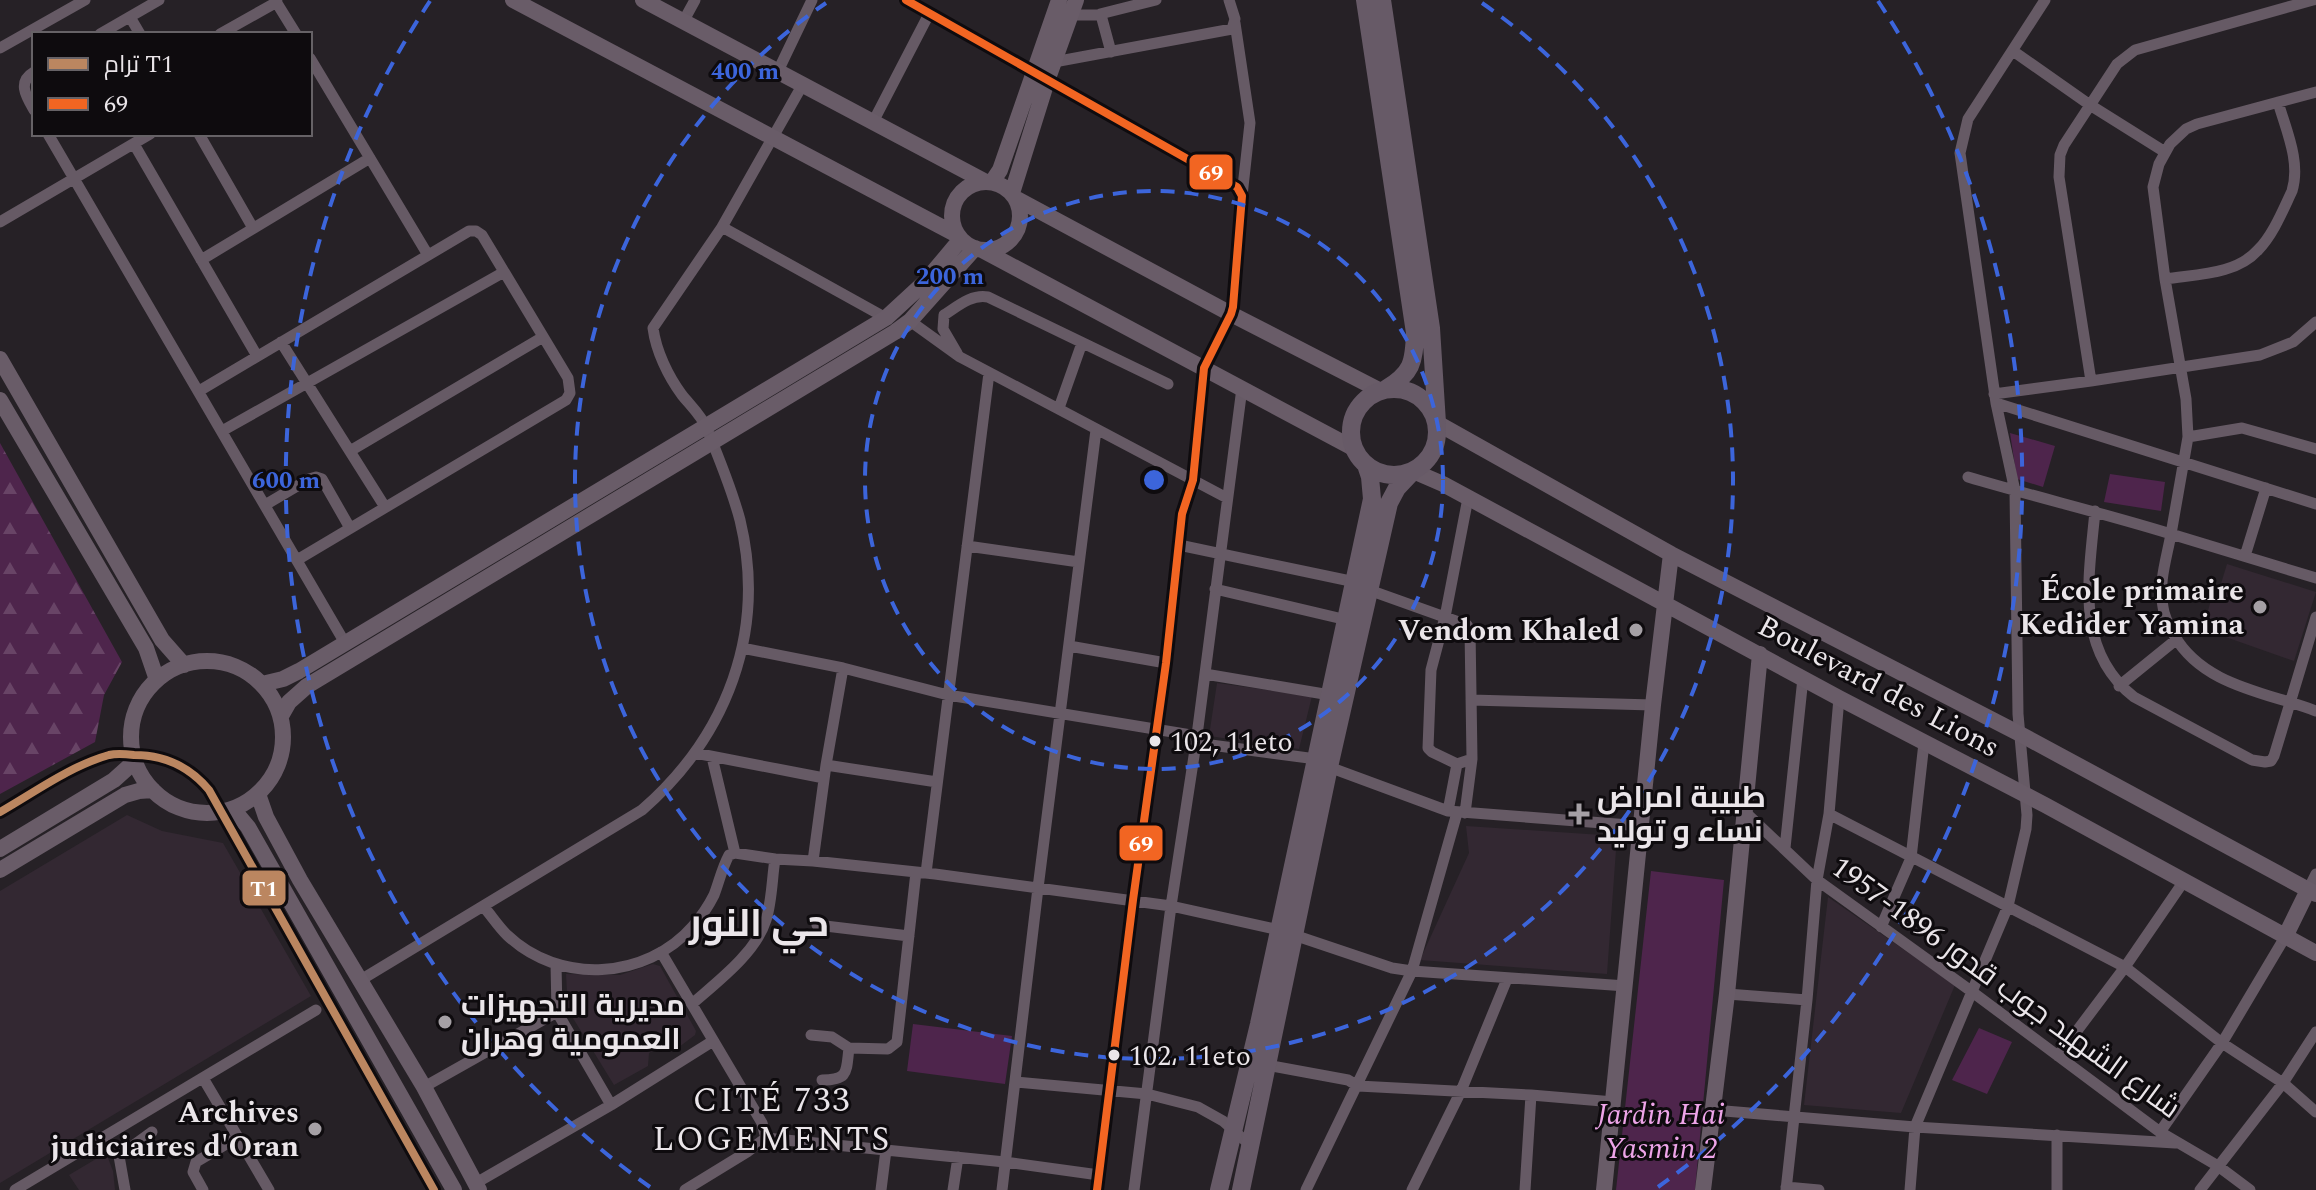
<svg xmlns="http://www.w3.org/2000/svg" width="2316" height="1190" font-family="Spectral,Cairo,serif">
  <defs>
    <pattern id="forest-firs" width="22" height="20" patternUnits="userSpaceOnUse" patternTransform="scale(2)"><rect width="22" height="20" fill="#4e254c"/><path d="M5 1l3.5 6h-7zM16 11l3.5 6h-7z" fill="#684466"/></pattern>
  </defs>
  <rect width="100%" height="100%" fill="#262126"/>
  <path fill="#332832" d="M2227 564 2316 592 2294 661 2220 635 2207 614 2211 600H2216Z
    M1217 683 1312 696 1299 749 1209 736Z
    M127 815 162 831 223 843 311 996 0 1183V891Z
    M1466 826 1617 836 1607 974 1420 960 1469 853Z
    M1828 897 1955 985 1901 1113 1804 1105Z
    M653 964 660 966 696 1031 695 1035 675 1050 662 1046 649 1053 648 1066 614 1085 568 1010 566 974 620 975Z
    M106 1153 113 1171 115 1190H79L69 1175Z"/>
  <path fill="url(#forest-firs)" d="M0 443 122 662 104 695 95 742 0 794Z"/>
  <path fill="#4e254c" d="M2010 433 2055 446 2043 487 2017 479Z
    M2110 474 2165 482 2161 511 2104 502Z
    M1651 871 1724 880 1695 1190H1616Z
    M913 1024 1012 1036 1005 1084 907 1071Z
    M1979 1028 2012 1042 1987 1094 1952 1080Z"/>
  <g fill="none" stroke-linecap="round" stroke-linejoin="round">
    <path stroke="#665a65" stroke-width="11" d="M275 0 296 34
      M906 0 1237 187 1242 196 1233 307 1231 314 1204 368 1193 480 1182 514 1166 663 1133 900 1097 1190
      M1100 14 1156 0
      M1070 15H1101L1111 52
      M130 17 140 34
      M683 22 695 0
      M1235 23 1250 123 1242 196
      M100 34 159 0
      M220 34 277 2
      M0 48 85 0
      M2013 51 2090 105 2165 152
      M310 58 428 255
      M1054 62 1232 29 1235 19 1229 0
      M778 71 812 0
      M34 72C17 82 26 96 34 110
      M2316 92 2197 124 2186 129 2170 144 2159 164 2153 187 2165 279 2186 399 2188 437 2171 534 2316 578
      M873 122 929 14
      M48 134 345 643
      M199 134 253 228
      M134 144 257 356
      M0 222 150 134
      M722 227 886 318
      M201 260 370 158
      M2165 279C2196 274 2236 275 2258 250 2273 235 2283 210 2292 191 2301 162 2286 130 2278 102
      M910 321 960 357 1227 498
      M281 342 385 507
      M957 353 943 329 944 315C958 306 971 294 988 297L1168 384
      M2091 381 2059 177 2060 155 2064 145 2117 64 2135 50 2313 0
      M199 391 469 231H476L482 235 568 378 570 393 566 400 297 560
      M1994 394 2091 381 2260 355 2293 342 2316 322
      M1996 403 2316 504
      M1059 408 1082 343
      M222 431 504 272
      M2188 437 2242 428 2316 449
      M350 451 543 337
      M1968 477C2035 497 2103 513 2171 534 2167 557 2158 583 2163 607 2164 617 2169 626 2174 635 2203 686 2266 692 2316 711
      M1468 498 1445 617 1431 670 1428 748 1432 752 1457 764 1448 811 1642 826
      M265 505 309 479 316 477 322 479 350 528
      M2095 511C2089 577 2074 650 2134 697L2252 760 2265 762 2271 761 2274 756 2316 617
      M1179 545 1355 582 1369 590 1467 625 1470 630 1472 759 1457 764
      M967 546 1079 562
      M2245 556 2266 488
      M1215 589 1347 620
      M1069 646 1166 663
      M742 648 843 668 948 695 1197 736
      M1205 674 1330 695
      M2119 686 2177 639
      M1471 700 1653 705
      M1196 743 1316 759
      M695 753 824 778
      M712 757 735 853
      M826 765 937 782
      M1329 767 1448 811
      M1744 811 1817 880 1971 991 2160 1132 2218 1166 2250 1190
      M1465 813 1472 759
      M1829 814 2125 967 2222 1043 2283 1083 2316 1112
      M1785 848 1803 678
      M813 861 826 765 843 668
      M926 873 989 373
      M2308 890 2316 874
      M483 906C491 915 498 926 507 935 559 985 646 980 693 926 701 917 709 905 714 895 719 882 722 868 729 855L735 853 775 859 813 861 935 874 1171 906 1279 930 1392 968 1412 971 1626 986
      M817 925 909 936
      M1881 927 1911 858 1924 743
      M661 952 762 1123 766 1138
      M556 964 557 1012 611 1105
      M359 981 642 810C727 736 767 632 740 520 732 490 719 458 707 429 702 416 690 405 682 395 668 376 656 351 653 328L722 227 803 84
      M1727 994 1807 1000
      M692 1004C717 982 756 953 766 920 772 901 772 878 775 859
      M811 1035 832 1037 849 1048
      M2058 1056 2125 967 2184 881
      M1267 1065 1348 1080 1358 1086 1531 1095 1614 1102
      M203 1078 269 1190
      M822 1080C849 1080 846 1072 849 1048L888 1049 897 1042 916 872
      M1015 1082 1147 1094 1198 1107 1223 1121 1250 1145
      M424 1087 557 1012
      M1713 1110 1915 1127 2175 1143
      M2160 1132 2222 1043 2285 937
      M2057 1135V1190
      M476 1183 611 1105 713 1041
      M1786 1187 1819 1190
      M15 1190 316 1010
      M125 1190 119 1156 152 1132
      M203 1190 193 1172 196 1162 238 1137
      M685 1190 747 1152 766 1138 1005 1162 1099 1175
      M881 1190 886 1150
      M953 1190 958 1157
      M1002 1190 1038 888 1096 430
      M1134 1190 1171 906 1196 743 1242 388
      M1306 1190 1412 971 1457 813
      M1412 1190 1461 1091 1507 979
      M1525 1190 1531 1095
      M1786 1190 1807 1000 1817 880 1829 814 1839 698
      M1910 1190 1915 1127 2008 906 2026 829 2027 815 2018 714 2015 491 1996 403 1960 153 1968 119 2045 0
      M2200 1190 2283 1083 2316 1032"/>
    <path stroke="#695c68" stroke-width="16" d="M513 0 957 235
      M643 0 986 182
      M952 216a34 34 0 1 1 68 0a34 34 0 1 1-68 0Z
      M992 182 1000 170 1059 0
      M1012 193 1047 81 1076 0
      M1015 198 1231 314 1381 391
      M982 250 1353 448
      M0 359 162 640 184 665
      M0 400 146 648 157 680
      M1437 423 1671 554 2020 734 2316 894
      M1413 471 1443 484 1839 698 2045 805 2316 953
      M131 737a76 76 0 1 1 152 0a76 76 0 1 1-152 0Z
      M262 684 283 679 299 671 886 318 924 283 961 239
      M281 716 289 702 307 686 895 332 910 321 975 248
      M258 794 266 817 300 880 424 1087 479 1190
      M233 809 248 827 454 1190
      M0 849 114 780 135 761
      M0 870 125 795 139 791 153 790
      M2285 937 2308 890
      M1604 1190 1653 705 1671 554
      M1703 1190 1727 994 1760 654"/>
    <path stroke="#675a67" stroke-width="18" d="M1365 0 1415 333C1414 363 1412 373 1386 389
      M1382 0 1431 328 1437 423
      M1351 432a43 43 0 1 1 86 0a43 43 0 1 1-86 0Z
      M1219 1190 1259 1024 1372 499 1370 477 1366 465
      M1241 1190 1329 767 1389 503 1397 488 1413 471"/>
    <defs>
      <path id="bus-1" d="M906 0 1237 187 1242 196 1233 307 1231 314 1204 368 1193 480 1182 514 1166 663 1133 900 1097 1190"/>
    </defs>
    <use href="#bus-1" stroke="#0e0b0e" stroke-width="14"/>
    <use href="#bus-1" stroke="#f26522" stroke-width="8"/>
    <defs>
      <path id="tram-1" d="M0 812C35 792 70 766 109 755 117 753 126 754 134 755 164 755 189 766 209 790L434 1190"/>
    </defs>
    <use href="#tram-1" stroke="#0e0b0e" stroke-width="14"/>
    <use href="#tram-1" stroke="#bb8660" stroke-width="8"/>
  </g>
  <g fill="none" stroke="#3c65db" stroke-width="4" stroke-dasharray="14 10">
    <circle cx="1154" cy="480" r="289"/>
    <path d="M1482 3A579 579 0 1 1 826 3"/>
    <path d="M650 1187A868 868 0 0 1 430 1M1878 1A868 868 0 0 1 1658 1187"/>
  </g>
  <g fill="#a5a0a5" stroke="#0e0b0e" stroke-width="3">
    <circle cx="2260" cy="607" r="8"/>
    <circle cx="1636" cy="630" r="8"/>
    <path d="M1575 802h8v8h8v8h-8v8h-8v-8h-8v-8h8z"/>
    <circle cx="445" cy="1022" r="8"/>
    <circle cx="315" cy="1129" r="8"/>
  </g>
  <g fill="#eae5e9" stroke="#0e0b0e" stroke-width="3">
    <circle cx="1155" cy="741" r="7"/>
    <circle cx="1114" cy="1055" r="7"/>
  </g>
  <g text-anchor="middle" stroke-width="6" stroke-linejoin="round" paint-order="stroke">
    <g font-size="28" fill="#eae5e9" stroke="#0e0b0e" text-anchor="start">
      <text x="1170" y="751">102, 11eto</text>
      <text x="1129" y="1065">102، 11eto</text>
    </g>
    <g font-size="30" font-weight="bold" fill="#eae5e9" stroke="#0e0b0e" text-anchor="end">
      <text x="2244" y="600">École primaire<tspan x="2244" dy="34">Kedider Yamina</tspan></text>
      <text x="1620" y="640">Vendom Khaled</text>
      <text x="1597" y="807" text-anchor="start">طبيبة امراض<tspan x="1597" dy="34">نساء و توليد</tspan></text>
      <text x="461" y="1015" text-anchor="start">مديرية التجهيزات<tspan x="461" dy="34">العمومية وهران</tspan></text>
      <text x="299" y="1122">Archives<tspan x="299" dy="34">judiciaires d'Oran</tspan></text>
    </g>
    <g font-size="30" fill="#eae5e9" stroke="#0e0b0e">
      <text transform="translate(1879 686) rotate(28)" y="10">Boulevard des Lions</text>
      <text transform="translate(2006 987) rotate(36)" y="10">شارع الشهيد جوب قدور 1896-1957</text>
    </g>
    <g font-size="30" font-style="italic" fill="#eda4e8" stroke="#0e0b0e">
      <text x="1661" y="1124">Jardin Hai<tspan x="1661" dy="34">Yasmin 2</tspan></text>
    </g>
    <g font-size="34" letter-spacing="2" fill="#eae5e9" stroke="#0e0b0e">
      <text x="772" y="1111">CITÉ 733<tspan x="772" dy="39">LOGEMENTS</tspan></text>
    </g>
    <g font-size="38" font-weight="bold" fill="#eae5e9" stroke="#0e0b0e">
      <text x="759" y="936">حي النور</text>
    </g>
  </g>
  <circle cx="1154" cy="480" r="12" fill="#3c65db" stroke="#0e0b0e" stroke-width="4"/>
  <g font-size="24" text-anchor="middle" font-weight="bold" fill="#3c65db" stroke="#0e0b0e" stroke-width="6" stroke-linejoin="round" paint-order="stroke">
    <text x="745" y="79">400 m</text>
    <text x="950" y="284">200 m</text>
    <text x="286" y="488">600 m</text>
  </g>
  <g stroke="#0e0b0e" stroke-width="3">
    <rect x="1188" y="153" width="46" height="38" rx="8" fill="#f26522"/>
    <rect x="1118" y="824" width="46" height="38" rx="8" fill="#f26522"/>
    <rect x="241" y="869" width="46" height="38" rx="8" fill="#bb8660"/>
  </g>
  <g font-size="22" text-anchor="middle" font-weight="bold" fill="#fff">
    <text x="1211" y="180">69</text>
    <text x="1141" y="851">69</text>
    <text x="264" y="896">T1</text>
  </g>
  <rect x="32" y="32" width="280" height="104" fill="#0e0b0e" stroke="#666266" stroke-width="2"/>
  <rect x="48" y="58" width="40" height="12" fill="#bb8660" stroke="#666266" stroke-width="2"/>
  <text x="104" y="72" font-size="24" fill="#eae5e9">ترام T1</text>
  <rect x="48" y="98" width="40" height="12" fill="#f26522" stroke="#666266" stroke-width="2"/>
  <text x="104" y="112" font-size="24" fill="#eae5e9">69</text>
</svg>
